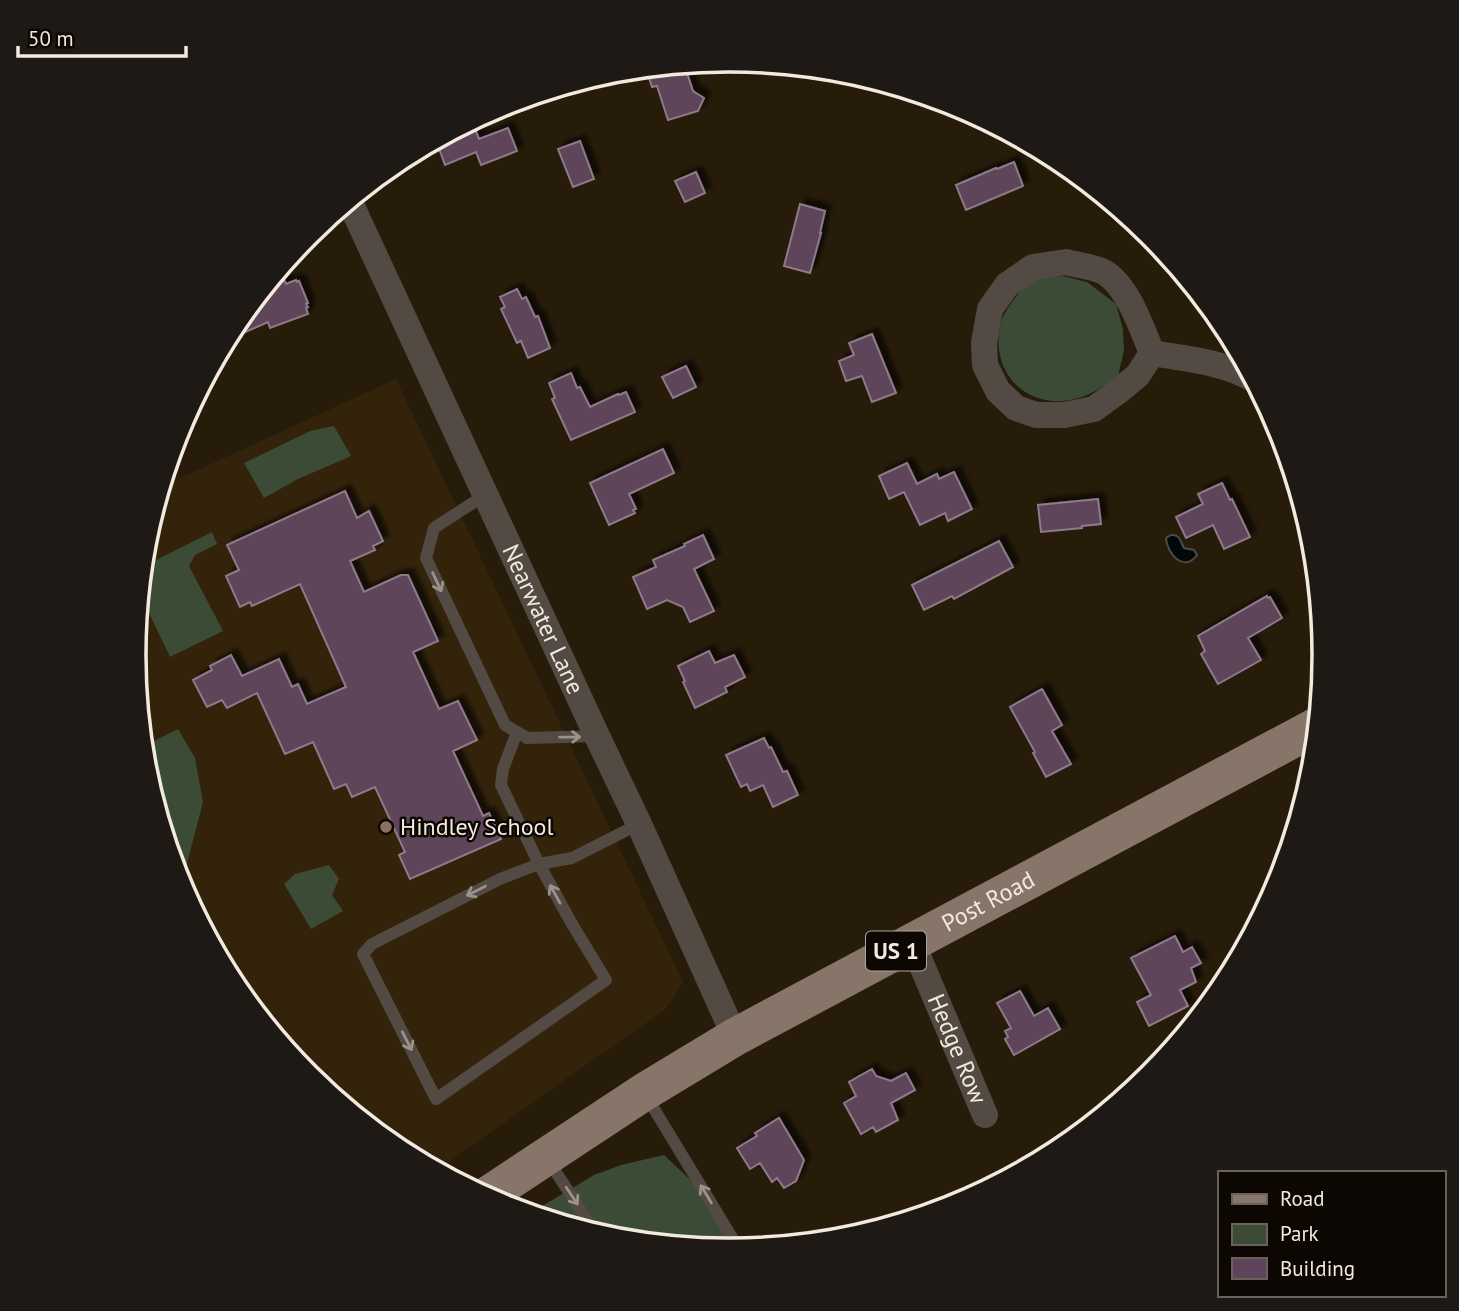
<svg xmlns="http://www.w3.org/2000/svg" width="1459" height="1311" font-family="'PT Sans',sans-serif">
  <defs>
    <filter id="shadow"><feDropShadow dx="6" dy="-6" stdDeviation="2" flood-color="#0009"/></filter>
  </defs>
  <rect width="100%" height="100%" fill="#271c0a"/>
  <path fill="#33230b" d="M396 379 683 982 666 1009 435 1171 398 1151 308 1077 234 986 179 883 145 771 134 655 145 539 161 487Z"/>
  <path fill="#3b4b35" d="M1063 276 1087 282 1116 304 1123 329 1124 350 1118 376C1104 386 1088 397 1070 400 1021 409 987 366 1002 319 1003 315 1007 310 1010 305 1015 297 1026 283 1036 279 1043 276 1055 277 1063 276Z
    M334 426 351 456 298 479 264 498 244 463 310 431Z
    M212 532 217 544 195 555 189 566 223 631 170 657 140 594 142 567Z
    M178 729 195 758 203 802 186 867 177 876 145 771 142 747Z
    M329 865 339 879 332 895 343 911 311 929 284 884 295 874Z
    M664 1155 699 1188 737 1245 727 1251 613 1240 529 1214 594 1175 621 1165Z"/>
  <path fill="#000809" stroke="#494c49" stroke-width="2" d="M1171 535C1180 534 1180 541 1184 548L1194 550 1197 555C1184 573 1167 554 1166 538Z"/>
  <path fill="#5e445a" stroke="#8d7a8a" stroke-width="2" filter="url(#shadow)" d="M684 64 693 91 704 98 698 111 668 120 657 86 652 87 646 68Z
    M472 121 479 139 508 128 517 151 481 165 476 152 445 165 436 140Z
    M580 141 594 179 573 187 558 149Z
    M1014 162 1023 186 966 210 956 185 996 168 997 169Z
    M696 172 705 193 685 202 675 181Z
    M800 204 825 211 820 233H821L810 273 784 266Z
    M279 269 286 284 296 280 297 282 299 281 308 303 306 304 308 307 306 308 308 314 270 328 268 322 225 341 234 324Z
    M517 289 522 299 526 297 535 317 538 316 550 348 528 358 521 341 517 343 501 309 505 307 500 297Z
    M872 334 896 393 872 402 862 376 846 381 839 361 854 355 849 343Z
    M686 366 696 387 673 398 662 377Z
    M571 373 577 388 580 387 590 407 618 394 619 395 626 392 635 412 571 440 552 399 555 398 549 383Z
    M663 449 674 473 629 494 636 509 633 510 635 513 609 525 590 483Z
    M907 463 917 484 937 474 939 479 954 472 972 509 948 521 945 513 920 525 904 492 889 499 879 476Z
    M1222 483 1230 500 1232 499 1250 537 1224 549 1213 525 1186 538 1176 517 1203 504 1198 494Z
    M345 491 357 518 369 511 383 541 373 546 375 550 350 561 364 592 401 575H408L438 641 413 652 439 709 458 701 477 740 453 751 483 816 489 813 501 839 410 879 399 855 405 852 375 787 352 797 346 784 334 789 313 742 285 754 257 693 227 708 222 700 207 707 193 680 212 670 210 666 231 655 242 676 279 659 292 687 298 684 307 704 346 687 300 584 252 606 250 602 240 607 226 576 239 570 227 545Z
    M1098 499 1101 524 1082 526V528L1041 532 1038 505Z
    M703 535 714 559 694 569 714 611 690 622 683 607 667 600 647 609 633 577 656 567 653 560 685 546 684 544Z
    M999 541 1013 567 954 599 952 596 924 610 912 585Z
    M1267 596 1268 598 1270 597 1282 618 1248 638 1261 660 1218 684 1201 654 1205 651 1198 636Z
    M709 651 715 663 734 655 745 677 725 687 727 692 695 708 683 682 685 681 678 666Z
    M1042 689 1062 725 1052 731 1071 764 1046 777 1033 753 1035 752 1010 707Z
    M764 738 769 748 771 747 783 772 787 771 798 795 773 807 763 785 750 791 747 784 741 787 726 755Z
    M1175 936 1183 952 1192 947 1201 963 1191 968 1196 982 1180 990 1188 1006 1149 1026 1137 1002 1151 995 1131 958Z
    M1020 991 1034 1016 1048 1008 1060 1029 1014 1055 1005 1039 1008 1037 1005 1031 1011 1028 997 1003Z
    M872 1069 876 1076 891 1081 906 1073 915 1090 891 1103 898 1120 876 1132 873 1127 861 1134 844 1103 856 1096 849 1082Z
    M779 1118 804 1160 796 1181 784 1188 777 1178 772 1182 760 1163 750 1169 737 1148 757 1136 755 1133Z"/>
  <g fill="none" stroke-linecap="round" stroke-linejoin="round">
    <path stroke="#534a44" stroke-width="12" d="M485 495 434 528 426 558 505 725 527 738 597 736
      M517 732 503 769 501 785 539 864 572 924 606 980 436 1099 363 954 372 944 500 879 539 864 572 858 639 824
      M645 1094 739 1249 736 1251
      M548 1160 597 1235"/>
    <g stroke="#534a44" stroke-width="26">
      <path id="s1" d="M349 200 597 736 639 824 735 1037"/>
      <path d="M1066 262C1076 265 1095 267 1104 272 1128 286 1142 329 1152 353L1138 375 1120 390 1094 409 1064 415H1036L1016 408 998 391 985 365 984 343 990 309 1007 285 1033 267Z"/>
      <path d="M1152 353C1186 359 1225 362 1255 380"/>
      <path id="s2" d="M912 942 985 1115"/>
    </g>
    <path stroke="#88756a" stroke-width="38" id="s3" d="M485 1197 644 1092 735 1037 1319 725"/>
  </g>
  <defs><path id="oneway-shaft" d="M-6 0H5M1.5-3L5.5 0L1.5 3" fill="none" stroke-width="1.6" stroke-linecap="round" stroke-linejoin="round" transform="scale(1.75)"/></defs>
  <g stroke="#9b928a">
    <use href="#oneway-shaft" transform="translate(437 582) rotate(65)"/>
    <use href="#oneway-shaft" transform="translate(570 737) rotate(-1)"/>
    <use href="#oneway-shaft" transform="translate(476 891) rotate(153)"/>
    <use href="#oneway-shaft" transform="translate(555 894) rotate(-119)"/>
    <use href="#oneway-shaft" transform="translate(407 1041) rotate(63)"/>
    <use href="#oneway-shaft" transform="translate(706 1194) rotate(-121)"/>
    <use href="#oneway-shaft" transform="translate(572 1196) rotate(56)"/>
  </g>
  <circle fill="#8d6e63" stroke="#0c0703" stroke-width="2.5" cx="386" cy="827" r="7"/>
  <g text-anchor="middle" stroke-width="5" stroke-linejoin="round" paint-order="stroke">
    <rect fill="#0c0703" stroke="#ada69d" stroke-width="2" x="866" y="931.5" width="60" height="39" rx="5"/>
    <g font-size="23" font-weight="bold" fill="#f2eadf">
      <text x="896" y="959">US 1</text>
    </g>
    <g font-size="24" fill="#f2eadf" stroke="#0c0703">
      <text dy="8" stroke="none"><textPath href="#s1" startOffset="462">Nearwater Lane</textPath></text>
      <text dy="8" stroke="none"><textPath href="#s3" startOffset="584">Post Road</textPath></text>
      <text dy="8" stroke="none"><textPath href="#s2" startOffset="116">Hedge Row</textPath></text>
    </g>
    <g font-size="24" fill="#f2eadf" stroke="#0c0703" text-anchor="start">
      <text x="400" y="835">Hindley School</text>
    </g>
  </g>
  <path d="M0 0H1459V1311H0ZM146 655a583 583 0 1 1 1166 0a583 583 0 1 1-1166 0Z" fill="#1e1915" fill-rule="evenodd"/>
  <path fill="none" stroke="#f2eadf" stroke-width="3.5" d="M146 655a583 583 0 1 1 1166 0a583 583 0 1 1-1166 0Z"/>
  <rect x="1218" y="1171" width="228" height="126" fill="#0c0703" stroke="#68625b" stroke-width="2"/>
  <rect x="1232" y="1194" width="35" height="10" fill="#88756a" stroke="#68625b" stroke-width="2"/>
  <text x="1280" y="1206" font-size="21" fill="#f2eadf">Road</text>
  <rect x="1232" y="1224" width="35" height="21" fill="#3b4b35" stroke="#68625b" stroke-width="2"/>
  <text x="1280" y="1241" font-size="21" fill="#f2eadf">Park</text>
  <rect x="1232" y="1258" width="35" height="21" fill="#5e445a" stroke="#68625b" stroke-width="2"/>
  <text x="1280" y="1276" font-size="21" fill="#f2eadf">Building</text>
  <path d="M18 46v10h168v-10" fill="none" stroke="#f2eadf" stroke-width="3.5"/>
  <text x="28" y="46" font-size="21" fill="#f2eadf" stroke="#0c0703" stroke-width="5" paint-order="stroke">50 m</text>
</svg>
